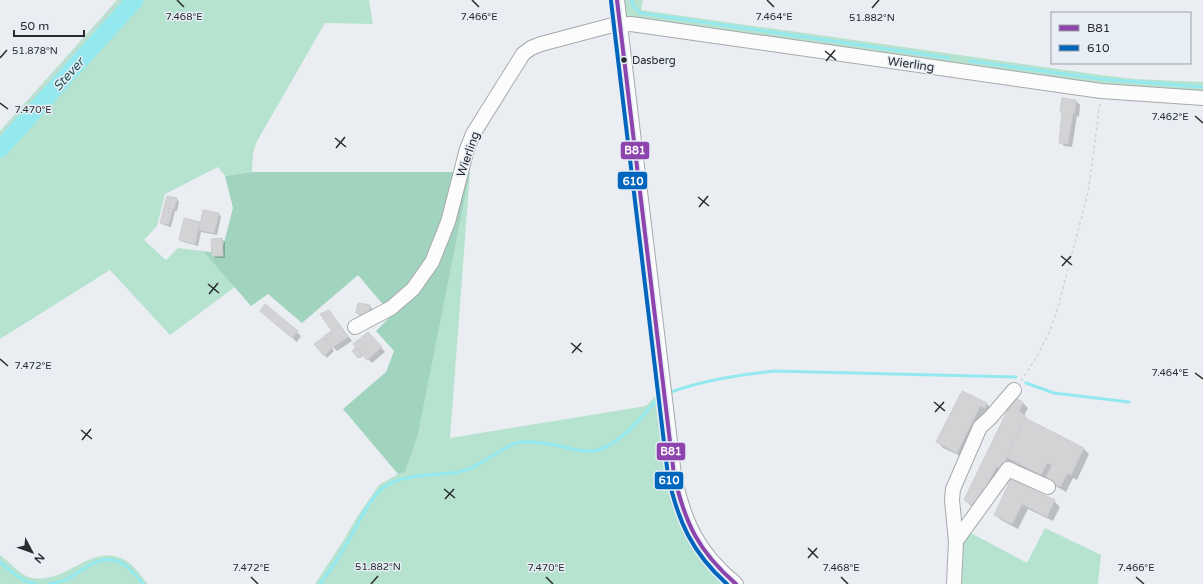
<svg xmlns="http://www.w3.org/2000/svg" width="1203" height="584" font-family="'Varela Round',sans-serif">
  <rect width="100%" height="100%" fill="#eaeef2"/>
  <path fill="#b6e3d0" d="M117 0H369L373 24 325 23 256 143 253 154 252 172 225 176 218 167 165 194 157 226 144 240 166 260 178 248 203 251 235 287 170 335 110 270 0 339V131Z
    M621 0H643L641 10 1101 75 1134 79 1203 82V96L1100 90 631 21 624 15Z
    M470 172 450 438 646 406 658 393 671 476 728 584H315L343 541 357 517 379 485 398 474 405 472 418 435Z
    M1045 528 1101 555 1098 584H957L958 548 971 533 1027 563Z
    M0 555C10 562 19 575 32 578 68 584 91 542 125 560 134 565 141 576 148 584H0Z"/>
  <path fill="#a0d4bf" d="M252 172H470L418 435 405 472 398 474 343 409 386 372 394 351 376 331 392 315 358 275 302 323 268 294 251 306 203 251 221 254 233 208 225 176Z"/>
  <path fill="#0003" d="M1063 99 1076 101 1080 105 1079 117 1077 116 1072 147 1064 146 1060 142 1063 113Z
    M168 197 177 199 179 202 177 211H175L171 227 164 225 161 223Z
    M219 214 221 217 217 235 201 232 198 246 183 242 180 240 185 220 201 223Z
    M222 239 225 242V258H216L213 256Z
    M266 305 301 336 297 342 265 315Z
    M369 306 372 308 370 317 360 316 357 313Z
    M329 311 352 341 337 351 333 347 332 348 334 351 327 358 316 344 333 331Z
    M372 337 385 352 372 363 364 355 360 358 353 351Z
    M962 392 987 404 992 409 990 413 986 411 963 457 943 448 938 442Z
    M1023 403 1028 408 1024 416 1031 422 1084 449 1089 454 1077 480 1073 478 1066 492 1052 484 1047 480 1012 462 1006 474 983 511 970 505 965 500Z
    M1012 481 1054 501 1060 507 1053 521 1028 509 1018 529 1001 520 996 515Z"/>
  <g fill="none" stroke-linecap="round" stroke-linejoin="round">
    <path stroke="#94e8ef" stroke-width="3" d="M632 0V4L640 13 949 58
      M970 61 1101 79 1203 87
      M1026 383 1054 393 1129 402
      M671 392C705 380 738 375 774 371L1016 377
      M0 562C12 572 21 582 37 584
      M49 584C55 583 61 582 67 579 84 570 102 551 123 564 131 569 137 577 143 584
      M320 584C332 568 343 551 353 533 361 518 370 499 383 488 401 473 437 476 459 472 480 468 496 450 516 443 528 440 543 443 555 445 566 447 577 451 588 451 613 453 640 418 656 401"/>
    <path stroke="#94e8ef" stroke-width="17" d="M0 149 135 0"/>
  </g>
  <path fill="#d3d3d6" stroke="#cdcdd0" d="M1062 98 1076 100 1075 113H1073L1068 144 1059 143 1062 112 1060 111Z
    M167 196 177 198 174 209 164 207Z
    M164 207 173 209 168 225 160 223Z
    M203 210 219 213 214 233 199 230Z
    M184 218 200 222 195 244 179 240Z
    M222 238 223 256H212L211 239Z
    M358 303 370 305 368 316 356 313Z
    M265 304 298 331 292 338 260 311Z
    M329 310 348 337 332 348 324 336 332 331 320 314Z
    M368 332 382 347 367 360 353 344Z
    M324 337 332 348 324 356 314 344Z
    M356 347 362 355 358 358 352 351Z
    M962 391 987 403 985 408 980 406 957 453 936 442Z
    M1014 397 1023 402 1019 411 1026 416 1001 469 996 467 977 507 964 500Z
    M1025 418 1084 448 1071 475 1068 473 1060 487 1045 479 1052 465 1047 463 1041 475 1006 457Z
    M1011 479 1055 500 1047 517 1022 504 1012 524 994 515Z"/>
  <g fill="none" stroke-linecap="round" stroke-linejoin="round">
    <defs>
      <path id="minor" d="M617 0 674 475C684 523 698 553 736 584
        M355 327 391 308 413 289 432 262 448 222 467 149 473 134 523 54 531 48 541 44 609 26 631 24 1101 91 1203 98
        M956 541 1008 469 1048 487
        M954 584 956 541 952 500 953 489 980 427 990 418 1014 390"/>
    </defs>
    <use href="#minor" stroke="#a6a9ac" stroke-width="16"/>
    <path stroke="#d1d3d4" stroke-width="1.5" stroke-dasharray="3 3" stroke-linecap="butt" d="M0 134 120 0
      M1021 381 1036 358 1048 335 1056 314 1088 193 1100 103"/>
    <use href="#minor" stroke="#fcfcfd" stroke-width="14"/>
    <defs>
      <path id="bus-1" d="M617 0 674 475C685 523 698 551 736 584"/>
      <path id="bus-2" d="M611 1 668 476C678 521 692 553 727 584"/>
    </defs>
    <use href="#bus-1" stroke="#e7eef5" stroke-width="7"/>
    <use href="#bus-2" stroke="#e7eef5" stroke-width="7"/>
    <use href="#bus-1" stroke="#8e44ad" stroke-width="4"/>
    <use href="#bus-2" stroke="#0065bd" stroke-width="4"/>
  </g>
  <path fill="none" stroke="#292b2e" stroke-width="1.5" d="M177 0 184 7M472 0 479 7M767 0 774 7M872 8 879 0M825 51 836 60M0 58 7 50M826 61 835 50M0 103 8 109M1195 116 1203 123M335 138 346 147M336 148 345 137M698 197 709 206M699 207 708 196M1061 256 1072 265M1062 266 1071 256M208 284 219 293M209 294 218 283M571 343 582 352M572 353 581 343M0 359 8 366M1195 373 1203 379M934 402 945 411M935 412 944 402M81 430 92 439M82 440 91 429M444 489 455 498M445 499 454 489M808 548 818 558M808 558 817 548M251 577 258 584M546 577 553 584M841 577 848 584M1136 577 1144 584M371 584 378 576"/>
  <circle fill="#292b2e" stroke="#e7eef5" stroke-width="1.5" cx="624" cy="60" r="3.5"/>
  <g text-anchor="middle" stroke-width="3" stroke-linejoin="round" paint-order="stroke">
    <g font-size="11" fill="#292b2e" stroke="#e7eef5" text-anchor="start">
      <text x="632" y="64">Dasberg</text>
    </g>
    <g font-size="12" fill="#292b2e" stroke="#e7eef5">
      <text transform="translate(911 64) rotate(8)" y="4">Wierling</text>
      <text transform="translate(468 154) rotate(-71)" y="4">Wierling</text>
    </g>
    <g font-size="13" font-style="italic" fill="#24575b" stroke="#e7eef5">
      <text transform="translate(68 74) rotate(-48)" y="5">Stever</text>
    </g>
  </g>
  <g font-size="10" text-anchor="middle" fill="#292b2e" stroke="#e7eef5" stroke-width="3" stroke-linejoin="round" paint-order="stroke">
    <text x="184" y="20">7.468°E</text>
    <text x="479" y="20">7.466°E</text>
    <text x="774" y="20">7.464°E</text>
    <text x="872" y="21">51.882°N</text>
    <text x="35" y="54">51.878°N</text>
    <text x="33" y="113">7.470°E</text>
    <text x="1170" y="120">7.462°E</text>
    <text x="33" y="369">7.472°E</text>
    <text x="1170" y="376">7.464°E</text>
    <text x="378" y="570">51.882°N</text>
    <text x="251" y="571">7.472°E</text>
    <text x="546" y="571">7.470°E</text>
    <text x="841" y="571">7.468°E</text>
    <text x="1136" y="571">7.466°E</text>
  </g>
  <g stroke="#e7eef5" stroke-width="1.5">
    <rect x="620" y="141" width="30" height="19" rx="4" fill="#8e44ad"/>
    <rect x="617" y="171" width="31" height="19" rx="4" fill="#0065bd"/>
    <rect x="656" y="442" width="30" height="19" rx="4" fill="#8e44ad"/>
    <rect x="654" y="471" width="30" height="19" rx="4" fill="#0065bd"/>
  </g>
  <g font-size="11" text-anchor="middle" font-weight="bold" fill="#fff">
    <text x="635" y="154">B81</text>
    <text x="633" y="185">610</text>
    <text x="671" y="455">B81</text>
    <text x="669" y="484">610</text>
  </g>
  <rect x="1051" y="12" width="140" height="52" fill="#e7eef5" stroke="#9ba0a5"/>
  <rect x="1059" y="25" width="20" height="6" fill="#8e44ad" stroke="#9ba0a5"/>
  <text x="1087" y="32" font-size="12" fill="#292b2e">B81</text>
  <rect x="1059" y="45" width="20" height="6" fill="#0065bd" stroke="#9ba0a5"/>
  <text x="1087" y="52" font-size="12" fill="#292b2e">610</text>
  <g transform="translate(32 552) rotate(131)" stroke="#e7eef5" stroke-width="3" paint-order="stroke">
  <path d="M0-3L7 15L0 10L-7 15Z" fill="#292b2e"/>
  <text y="-6" font-size="11" font-weight="bold" text-anchor="middle" fill="#292b2e">N</text>
  </g>
  <path d="M14 30v6h70v-6" fill="none" stroke="#292b2e" stroke-width="2"/>
  <text x="20" y="30" font-size="12" fill="#292b2e" stroke="#e7eef5" stroke-width="3" paint-order="stroke">50 m</text>
</svg>
